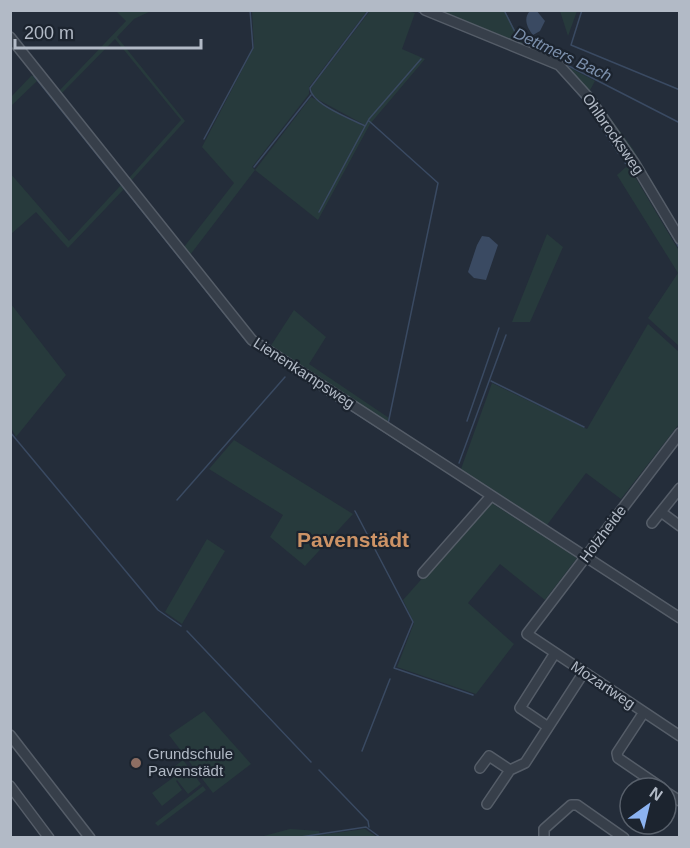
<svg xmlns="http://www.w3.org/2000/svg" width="690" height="848" font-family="Arial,sans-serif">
  <rect width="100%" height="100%" fill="#242d3a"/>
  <path fill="#273a3c" d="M116 11H151L134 19 117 37 185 121 131 181 129 178 181 120 115 39 61 94 59 91 126 21Z
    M252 11H367L309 87V94L252 167 255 170 311 97 363 126V124L317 99 312 94 311 88 370 11H407L415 13 402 49 425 59 370 124 318 220 255 170 190 255 184 247 234 183 202 147 254 47Z
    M439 11H505L522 43H520Z
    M560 11H577L568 36Z
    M565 65 595 81 590 90 633 149 679 227V235Z
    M32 75 37 81 11 106V97Z
    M626 167 631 170 679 251V346L648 318 678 273 617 175Z
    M10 173 69 241 121 185 124 189 68 248 36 212 11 234Z
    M547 234 563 247 530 322H512Z
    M11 304 66 375 16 437 10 426Z
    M294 310 326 337 309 364 389 418 388 423 270 347Z
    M648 324 679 352V424L621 499 586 473 547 525 461 469 492 383 587 429Z
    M234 440 353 514 305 566 270 537 283 515 209 469Z
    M490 502 577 558 545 600 500 564 468 603 514 644 476 694 397 667 414 623 403 600Z
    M207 539 225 551 182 624 165 612Z
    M204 711 251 764 213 793 169 735Z
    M183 760 201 784 188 794 177 780 176 781 182 790 162 806 152 793 174 777 170 770Z
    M203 786 206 790 158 826 155 823Z
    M290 829 319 831 320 835 365 829 377 837H260Z"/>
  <path fill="#3a4a62" d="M536 10 545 21 540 31 533 35C527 28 523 18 530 11Z
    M482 236 489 237 498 245 486 280 474 278 468 272 477 245Z"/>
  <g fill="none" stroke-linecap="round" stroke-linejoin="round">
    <path stroke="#3a4a62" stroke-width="1.5" d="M415 10 422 13
      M504 10 519 40 518 43
      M582 10 571 45 680 90
      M563 63 680 123
      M34 76 247 342 285 367
      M571 85 585 102 618 153
      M369 121 438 183 388 424
      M365 126C351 119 311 104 310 88L369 10
      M204 139 253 48 250 10
      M625 163 632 168
      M254 167 311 95
      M656 208 680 249
      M319 212 369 119 421 59
      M290 371 422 456
      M491 381 584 427
      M467 421 499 328
      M10 432 158 610 181 626
      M459 463 506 335
      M177 500 285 377
      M491 501 579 558 549 597
      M355 511 413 622 394 668 473 695
      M601 530 612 514
      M187 631 311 762
      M362 751 390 679
      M319 770 368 821 369 827
      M294 838 366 827 381 838"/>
    <defs>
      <path id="minor" d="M425 10 559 65 589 98 635 164 680 239
        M10 37 252 340 680 618
        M680 433 527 634 680 736
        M661 512 680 526
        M652 523 680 488
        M423 573 491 496
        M644 712 617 753 618 758 662 788
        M548 727 520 708 555 653
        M10 735 90 838
        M480 768 489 756 510 770 525 763 584 672
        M10 786 49 838
        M666 792 680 801
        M487 804 510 770
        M544 838V829L571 805H577L624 838"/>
    </defs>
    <use href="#minor" stroke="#555d68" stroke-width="12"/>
    <use href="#minor" stroke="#373f4a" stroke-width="9"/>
  </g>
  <circle fill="#8d6e63" stroke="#1c242f" stroke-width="2" cx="136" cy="763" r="6"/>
  <g text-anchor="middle" stroke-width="4.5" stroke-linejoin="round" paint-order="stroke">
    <g font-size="15" fill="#b2bac6" stroke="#1c242f">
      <text transform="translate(613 134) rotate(55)" y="5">Ohlbrocksweg</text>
      <text transform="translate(304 373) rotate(33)" y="5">Lienenkampsweg</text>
      <text transform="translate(603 534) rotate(-53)" y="5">Holzheide</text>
      <text transform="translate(603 685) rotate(34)" y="5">Mozartweg</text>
    </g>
    <g font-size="15" fill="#b2bac6" stroke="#1c242f" text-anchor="start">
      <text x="148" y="759">Grundschule<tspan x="148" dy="17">Pavenstädt</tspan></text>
    </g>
    <g font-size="16" font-style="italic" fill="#7c90ac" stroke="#1c242f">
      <text transform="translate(563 54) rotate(25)" y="6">Dettmers Bach</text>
    </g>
    <g font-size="21" font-weight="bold" fill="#cd9366" stroke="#1c242f">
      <text x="353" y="547">Pavenstädt</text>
    </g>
  </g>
  <rect width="690" height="848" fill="none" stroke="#b2bac6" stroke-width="24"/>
  <g transform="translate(648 806) rotate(34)"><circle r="28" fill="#1c242f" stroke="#58606b" stroke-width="1.5"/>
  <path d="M0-4.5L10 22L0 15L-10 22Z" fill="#8cb3f1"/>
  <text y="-9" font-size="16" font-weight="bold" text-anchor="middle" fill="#b2bac6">N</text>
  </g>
  <path d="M15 39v9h186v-9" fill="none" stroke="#b2bac6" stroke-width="3"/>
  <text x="24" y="39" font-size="18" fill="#b2bac6" stroke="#1c242f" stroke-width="4.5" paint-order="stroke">200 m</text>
</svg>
